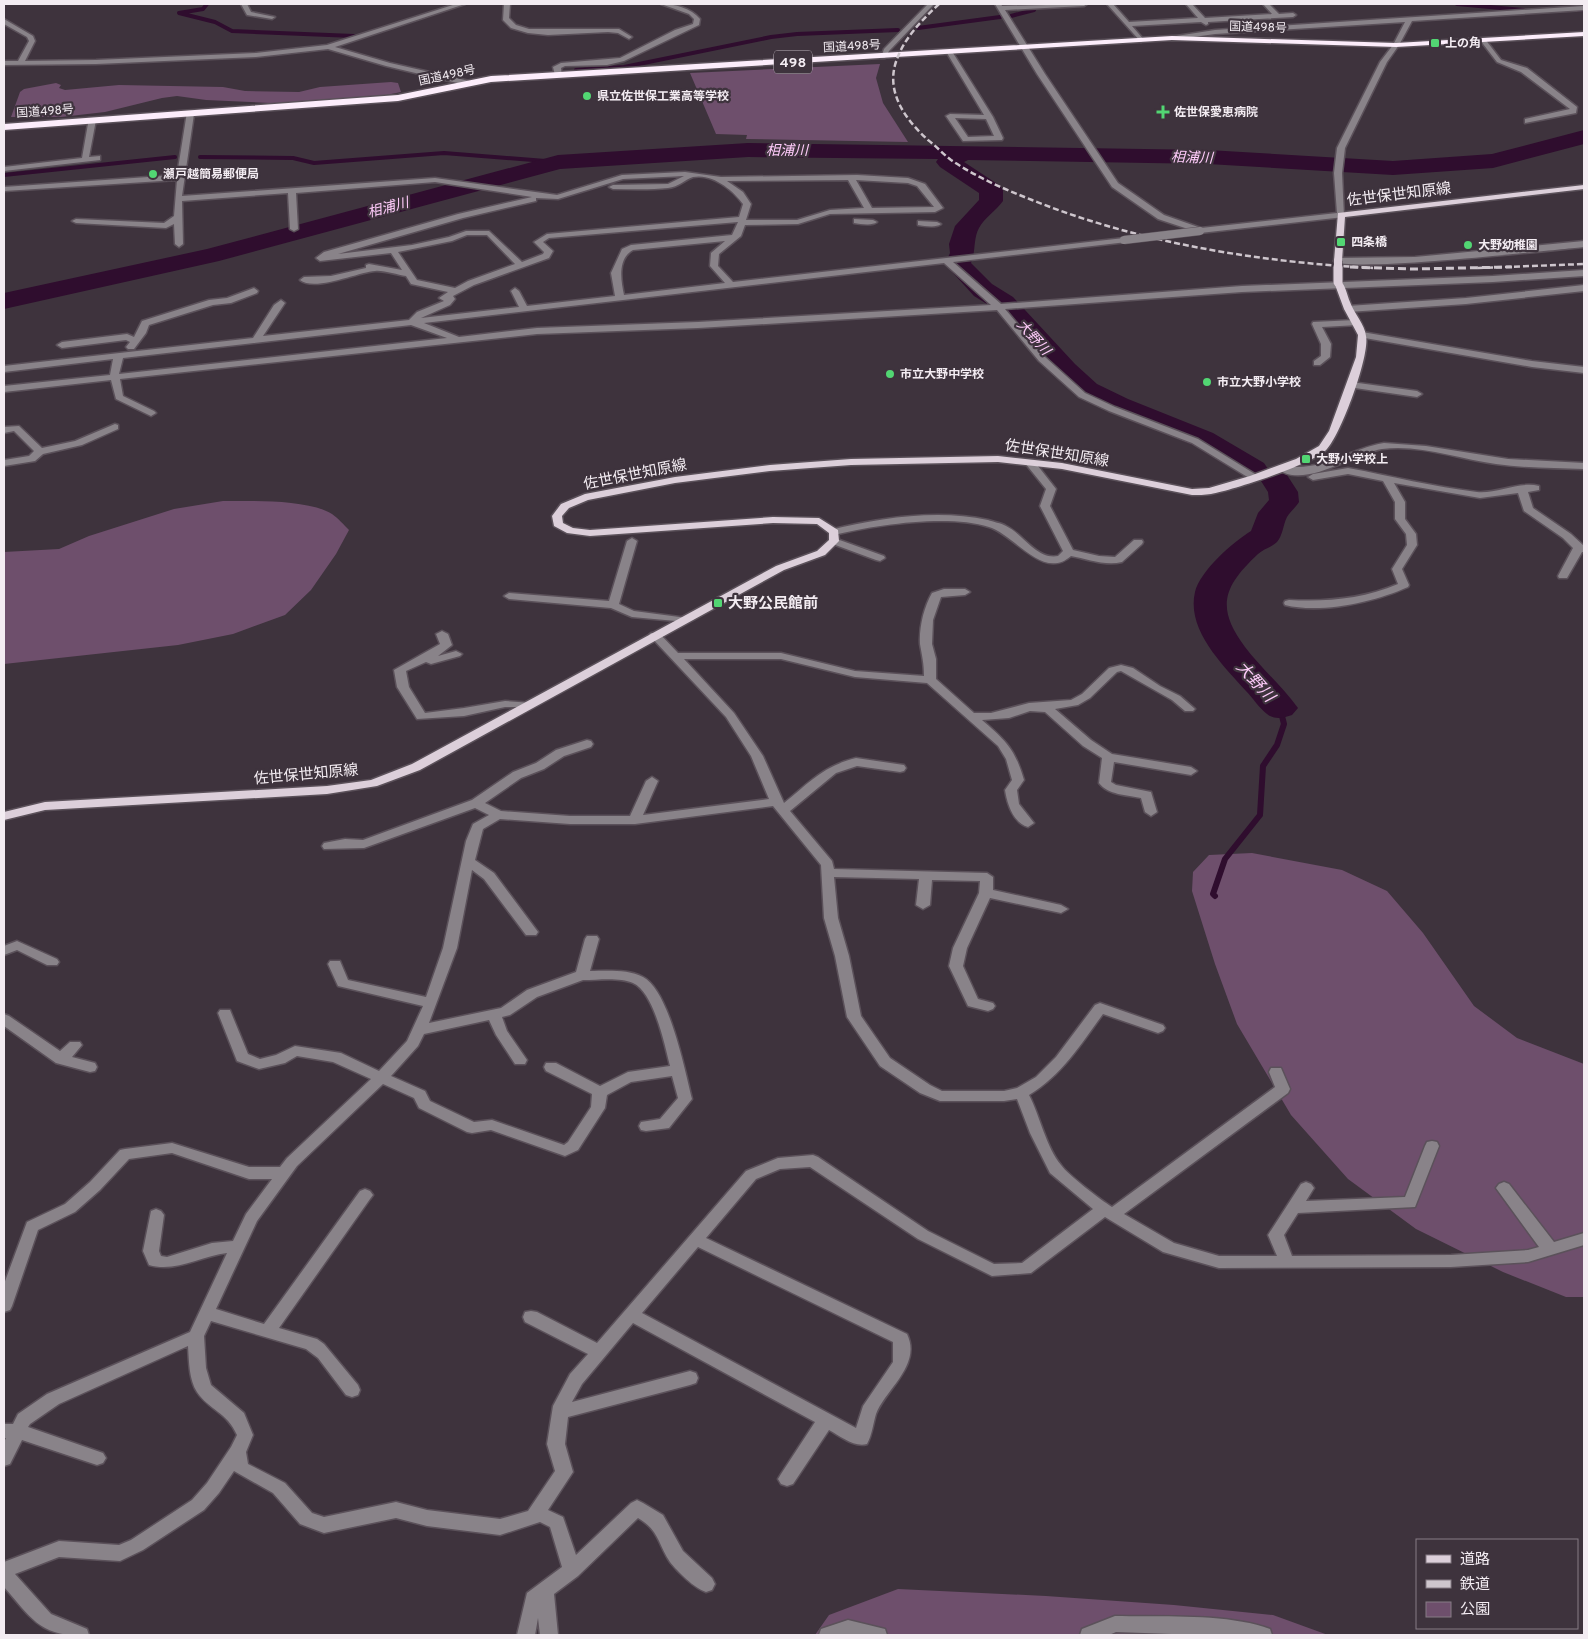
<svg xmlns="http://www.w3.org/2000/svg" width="1588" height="1639" font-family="Overpass,'Noto Sans JP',sans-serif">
  <rect width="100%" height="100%" fill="#3e333d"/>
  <path fill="#6e4f6c" d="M880 64 876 78 883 103 908 142 746 139 747 135 716 134 690 73Z
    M391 82 398 83 401 92 386 95 292 104 206 100 177 96 162 98 105 112 61 117H11L20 92 24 89 56 83 61 85 59 88 65 90 119 85 223 87 245 91 299 92 320 87Z
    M223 501C251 501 308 499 332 514 338 518 344 525 349 530L336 554 311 590 285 615 233 634 178 645 4 664V552L59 549 89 536 174 509Z
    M1252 853 1342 870 1387 891 1423 933 1474 1006 1517 1038 1584 1064V1297H1566L1503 1272 1416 1229 1348 1179 1291 1115 1237 1024 1215 964 1192 891 1193 872 1209 855Z
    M898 1589 1046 1596 1174 1605 1273 1615 1328 1635H815L829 1615Z"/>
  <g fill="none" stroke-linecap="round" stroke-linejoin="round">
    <path stroke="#2f0d2e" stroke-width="4" d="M207 4 203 9 179 13 215 22 232 31 354 36
      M1457 4 1523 10
      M1561 10H1584
      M1011 16 1034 10
      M918 28 1000 17
      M576 70 624 67 771 37 797 34 898 30
      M200 157 293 158 314 163 444 153 558 162
      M4 175 175 157"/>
    <path stroke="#2f0d2e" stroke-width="6" d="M1215 896 1213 894 1225 859 1260 815 1263 766 1277 745 1284 724 1280 708"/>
    <path fill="#2f0d2e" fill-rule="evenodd" d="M1584 130V144L1493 168 1393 175 1208 164 968 160 964 162 999 185 1003 190V201C996 211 984 218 979 228 973 239 976 252 971 263L992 284 1013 297 1075 364 1097 384 1128 399 1213 433 1264 463 1268 469 1264 475 1253 478 1242 475 1193 445 1108 411 1077 396 1055 376 995 309 974 296 945 264 950 253 949 244 955 226 979 200V193L940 167 936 162 938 159 748 157 560 169 219 261 4 309V293L207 249 558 155 748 143 1208 150 1393 161 1492 154Z
      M1276 472 1287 475 1298 492 1299 502C1296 507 1290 512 1287 517 1283 525 1283 535 1277 542 1272 547 1263 549 1258 554 1224 586 1215 607 1245 647 1261 668 1282 686 1298 708L1292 715C1284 718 1274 720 1267 714 1259 708 1253 698 1246 691 1224 666 1186 630 1195 592 1200 571 1233 542 1251 531L1258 513 1269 500 1268 492 1261 481 1265 475Z"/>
    <defs>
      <path id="minor" d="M241 4H247L251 12 275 17 272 19 247 15Z
        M456 4H465L335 47 390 63 469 81V85H466L386 66 328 49 256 57 96 64 4 65V61H18L29 41 27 37 4 24V19L33 36 35 41 25 61 96 60 256 53 327 45Z
        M504 4H510L509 18 516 25 529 29H619L632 37 629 39 618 33 608 32 548 35 528 33 511 28 503 20Z
        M661 4C675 4 691 8 700 19L699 25 624 61 607 65 565 66 561 68 562 77 555 75 553 67 561 63 620 58 675 30 693 24 694 19 689 14Z
        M928 4H934L889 51 885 58H881L884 49Z
        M995 4H1001L1002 6 1087 4 1084 6 1005 10 1045 74 1118 183 1164 215 1201 228 1337 213 1334 173 1337 148 1380 62 1393 45 1405 22 1215 34 1172 40 1169 38 1170 37 1215 30 1584 6V10L1412 21 1399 45 1387 62 1345 148 1342 173 1344 217 1200 233 1158 219 1112 187 1037 74Z
        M1107 4H1113L1129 22 1198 18 1186 4H1192L1205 18 1272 14 1263 4H1269L1279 14 1293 13 1296 15 1293 17 1208 22V24L1206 25 1201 22 1132 26 1144 40 1141 42Z
        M1481 39H1485L1501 60 1527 68 1577 107 1576 113 1525 123V119L1570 109 1521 72 1497 62 1480 40Z
        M950 51 953 53 993 117 1003 138 1002 140 963 141 946 116 950 114 984 115 947 53ZM955 118 986 119 994 136 968 137Z
        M187 112 194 114 182 196 435 178 557 195 622 175 685 172 721 177 857 175 908 178 925 184 943 208 935 212 830 214 798 224 745 225 741 236 719 254 718 266 733 282 1124 238H1127V242L953 262 1001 304 1242 286 1493 276 1584 270V276L1493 282 1242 292 1005 309 1045 357 1085 393 1115 407 1198 439 1258 476 1259 478 1254 481 1192 443 1109 411 1079 397 1039 361 997 310 698 328 537 334 120 379 123 396 154 411 156 413 151 416 116 399 111 380 4 392V386L110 375 113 359 4 372V366L253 338 274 305 281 300 285 303 263 336 409 320 417 312 444 301 439 298 448 292 411 284 406 276C397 275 384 270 375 271 358 272 315 292 300 280L304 277 331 276 366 268V265L369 264 402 270 391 253 320 261 316 258 324 252 458 214 532 197 435 182 296 193 298 229 294 231 290 229 288 193 182 201 183 244 179 247 175 244 174 224 166 228 76 223 72 221 76 219 164 223 174 216 177 180 4 191V187L177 175ZM684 176 668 184 613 185 609 187 613 189C631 189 650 190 668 188 679 187 684 180 693 177 712 173 733 190 743 204L739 217 547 234 534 242 544 252 543 254 522 262 489 231H466L449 237 412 245 338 254 463 218 536 201V198L558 199 623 179ZM848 180 864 208 830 210 797 220H746L751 204 743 192 727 181ZM856 180 908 183 917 186 934 207 872 208ZM738 222 732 235 631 245 622 249 611 273 615 296 527 306 519 291 515 288 511 291 519 307 421 318 450 305 455 299 453 296 474 285 549 258 553 251 543 242 549 238ZM467 235H487L515 264 468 281 455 288 417 280 398 252 452 241ZM725 241 711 253 710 266 725 283 624 295C621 281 617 259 633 250ZM944 263 991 305 698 322 537 328 459 337 424 323ZM411 325 447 338 119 374 123 358Z
        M89 118 96 120 89 157 100 156V160L4 171V167L82 158Z
        M854 219 873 220 877 222C872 226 861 224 854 223Z
        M918 221 937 222 941 224C936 228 925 226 918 225Z
        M1584 241V247C1551 250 1350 273 1334 261L1338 258 1415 257Z
        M1584 285V291L1466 304 1348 312 1344 309 1348 306 1466 298Z
        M254 288 258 291 257 293 231 303 213 305 149 325 146 333 134 349H128L126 347 130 342 126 340 62 348 57 345 62 342 127 334 134 337 142 321 209 300 227 298Z
        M1355 320 1359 323 1358 325 1322 327 1331 344 1330 357 1320 365H1314V361L1321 356V344L1312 324 1313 322Z
        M1362 332 1532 361 1584 367V373L1532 367 1359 337 1358 335Z
        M1351 382 1417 391 1422 394 1417 397 1348 387V383Z
        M115 424 118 425V429L82 445 43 454 35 461 4 466V460L29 456 34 451 14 431 4 433V427L19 426 42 448 75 441Z
        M1384 443 1426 446 1508 459 1584 463V469C1555 468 1525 468 1496 464 1459 459 1420 444 1382 449 1355 453 1302 491 1277 468L1282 465C1319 474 1348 449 1384 443Z
        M1030 460 1034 461 1056 489 1050 506 1073 550 1099 556 1115 557 1134 540H1142L1143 542 1142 544 1122 562C1105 566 1087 559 1071 556 1043 581 1015 535 989 527 948 514 875 525 834 535L829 532 830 530C879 518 937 509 988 520 993 522 1001 523 1006 526 1023 534 1037 560 1058 556L1063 551 1040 506 1046 489 1025 463Z
        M1348 468C1391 476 1434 487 1477 492 1497 494 1519 481 1539 486V490L1528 492 1533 508 1571 534 1584 546V552H1582L1567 578H1559L1558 576 1573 548 1563 538 1524 511 1518 493 1480 498 1394 483 1405 502V519L1416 534 1417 545 1402 569 1409 585 1408 587C1375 602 1321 614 1285 605L1284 603 1285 601 1289 600C1326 602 1363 599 1398 584L1392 569 1407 545 1406 534 1395 519V502L1383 481 1348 474 1313 480 1308 477 1313 474Z
        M632 538 637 541 619 604 634 611 687 618 689 620 687 622 632 617 611 608 509 599 504 596 509 593 609 601 627 541Z
        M834 538 884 556 885 558 880 561 876 560 830 543 829 541Z
        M944 589H965L970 592 965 595 941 597 933 620 932 644 936 659V679L974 713H991L1029 703 1071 700 1082 694 1109 668 1121 665 1133 668 1160 686 1180 696 1195 709 1193 711H1185L1172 700 1121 671 1117 672 1090 698 1078 705 1055 709 1091 740 1112 754 1191 767 1197 771 1191 775 1114 762 1111 782 1116 785 1151 792 1157 812 1151 816 1145 812 1141 798C1127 795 1108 795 1099 783L1102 758 1083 746 1045 712 1030 711 1009 718 982 720C1006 741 1015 749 1024 780L1017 790 1019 804 1034 823 1028 827C1013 823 1007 803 1005 790L1012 780 1006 759 998 746 927 683 855 677 781 659H684L734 713 763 756 784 803C809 783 823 766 856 758L904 765 906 768 904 771 900 772 857 766 836 773 790 811 832 861 834 869 987 873 993 877V890L1061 905 1068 909 1061 913 990 898 967 948 963 966 978 999 993 1003 995 1006 993 1009 988 1011 968 1006 949 966 953 948 979 893 980 881 932 880 930 905 923 909 916 905 919 879 834 877 838 918 849 956 861 1016 890 1058 930 1085 942 1091H1004L1017 1088 1036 1077 1056 1057 1095 1005 1100 1003 1163 1025 1165 1028 1163 1031 1158 1033 1103 1014C1081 1044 1062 1075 1029 1095 1040 1116 1046 1147 1061 1165 1068 1175 1101 1200 1112 1207L1275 1087 1269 1072 1271 1068H1281L1290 1089 1288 1093 1124 1214 1174 1243 1219 1256H1277L1268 1235 1301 1184 1306 1182 1311 1184 1314 1188 1306 1201 1405 1197 1425 1146 1427 1142 1432 1141 1437 1142 1439 1146 1415 1207 1298 1213 1284 1235 1292 1256 1451 1255 1528 1250 1539 1247 1496 1188 1499 1184 1504 1182 1509 1184 1554 1242 1584 1233V1245L1528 1262 1451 1267 1219 1268 1163 1252 1105 1217 1031 1273 992 1276 918 1239 810 1167 780 1169 756 1179 706 1238 907 1334C922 1365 886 1389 876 1414 873 1424 872 1435 867 1444 855 1448 840 1436 829 1430L793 1484 787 1486 781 1484 778 1479 781 1474 815 1422 633 1323 582 1384 572 1402 690 1371 696 1373 698 1378 696 1383 690 1385 568 1417 565 1444 573 1472 548 1510 563 1517 576 1555 631 1503 637 1500 643 1503 663 1515 683 1551 712 1578 715 1584 712 1590 706 1592C694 1588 678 1572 670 1562 658 1544 659 1530 638 1518L578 1576 554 1594 558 1635H540L538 1618 535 1635H517L527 1593 562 1567 550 1527 540 1522 500 1535 427 1526 396 1518 324 1533 300 1524 273 1493 234 1471 219 1493 204 1510 143 1550 120 1561 59 1557 15 1574 51 1614 87 1629 89 1635C41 1638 33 1620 4 1587V1562L59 1541 119 1545 131 1540 192 1500 207 1483 231 1447 237 1435C227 1412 209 1410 197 1392 189 1380 189 1361 188 1346L59 1404 30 1424 28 1427 103 1453 106 1458 103 1463 97 1465 22 1440 10 1464 4 1466V1442L6 1438H4V1424H13L18 1414 47 1394 190 1332 227 1253C201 1256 175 1273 149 1265L143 1251 151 1211 156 1209 161 1211 164 1215 159 1251 161 1256 167 1257 212 1243 233 1241 246 1214 272 1179H249L172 1153 129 1159 100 1190 75 1212 38 1230 12 1306 10 1310 4 1312V1284L27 1222 65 1204 90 1182 120 1150 125 1149 172 1143 249 1167H280L287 1158 371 1079 333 1062 297 1056 285 1063 259 1069 237 1061 218 1013 220 1010H230L248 1054 260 1059 276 1055 295 1046 341 1053 379 1071 407 1041 423 1006 338 986 328 964 330 961H340L348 980 426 997 443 948 466 841 473 824 489 815 475 808 364 848 324 849 322 846 324 843 345 839 363 840 472 800 513 772 536 763 556 750 587 740 591 741 593 744 591 747 564 756 544 769 521 778 485 803 501 811 570 816H630L646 781 652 777 658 781 643 815 769 799 751 756 726 717 651 637 649 635 651 633H659L678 653H781L855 671 924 676C924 663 922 656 920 644 919 627 924 607 932 593ZM773 806 821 865 824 918 835 956 847 1017 880 1066 920 1093 940 1101H1004L1017 1099 1030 1133 1050 1173 1093 1209 1022 1263 994 1264 928 1231 818 1157 813 1155 778 1158 746 1171 597 1343 537 1312 531 1311 525 1312 523 1317 525 1322 588 1354 570 1374 553 1406 547 1444 555 1471 528 1511 500 1519 427 1510 396 1502 324 1517 312 1513 285 1483 248 1464 246 1452 253 1435 244 1413 211 1385 206 1368 204 1336 211 1321 306 1349 318 1358 346 1395 352 1397 358 1395 360 1390 358 1385 324 1344 317 1339 279 1328 370 1199 373 1195 370 1191 365 1189 360 1191 264 1324 216 1309 257 1221 297 1166 383 1084 414 1098 419 1108 467 1132 472 1133 491 1130 565 1156 578 1150 605 1108 607 1095 631 1082 672 1076 678 1098 660 1119 641 1122 639 1126 641 1130 646 1131 669 1128 692 1099C685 1071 669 990 643 977 628 969 606 971 590 971L599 939 597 936H587L585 939 576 972 527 990 501 1008 429 1023 457 948 472 870 484 879 526 935H536L538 932 494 873 475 860 483 829 500 819 570 824H635ZM583 980C598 980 620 977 633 983 654 992 665 1046 670 1066L628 1072 600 1086 556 1063H546L544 1067 546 1071 592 1094 591 1107 568 1142 564 1145 492 1120 474 1122 430 1101 425 1091 391 1076 418 1046 424 1034 489 1020 496 1035 515 1064H525L527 1060 507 1031 502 1017 510 1015 537 997ZM698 1247 893 1342V1362L863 1406 856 1428 642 1313Z
        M442 631 448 634 452 645 438 656 456 651 462 654 460 656 431 664 426 662 406 671 409 687 425 713 464 708 505 701 532 703 534 705 532 707H505L464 716 417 719 397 687 394 670 440 644 436 634Z
        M17 941 57 959 59 962 57 965H47L17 950 4 955V946Z
        M4 1014 9 1016 60 1051 70 1042H80L82 1045 72 1057 95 1063 97 1067 95 1071 90 1072 56 1063 4 1026Z
        M1115 1616C1160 1617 1228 1613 1270 1629L1272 1635H1199L1116 1632 1109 1635H1080L1082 1629Z
        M848 1620 885 1629 887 1635H819L821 1629Z"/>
      <path id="major" d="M1584 185V189L1345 217 1342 261 1338 264 1334 261 1338 213Z
        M1338 279C1345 282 1347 295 1350 302 1354 313 1365 325 1366 336 1370 356 1341 434 1327 449 1314 464 1233 490 1211 494 1205 495 1198 495 1192 495L1062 469 998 462 851 465 770 471 675 483 588 500 569 508 562 516 563 523 573 528 590 530 773 517 819 518 838 530 839 541 825 555 784 570 420 770 377 786 327 794 45 810 4 820V812L45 802 327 786 371 780 412 764 776 566 817 551 829 540V533L817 524 773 523 590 536 567 533 554 526 552 516 561 504 585 494 675 477 770 465 851 459 998 456 1062 463 1192 489 1209 488 1250 476 1296 459 1319 446 1329 431 1356 357 1358 335 1344 309 1334 282Z"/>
      <path id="highway" d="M1584 32V36L1396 47 1172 40 491 82 398 101 4 130V124L398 95 491 76 1172 36 1396 43Z"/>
    </defs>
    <use href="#minor" stroke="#5b515a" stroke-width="3"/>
    <use href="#major" stroke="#5b515a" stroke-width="3"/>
    <use href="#highway" stroke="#5b515a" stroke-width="3"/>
    <use href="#minor" fill="#898389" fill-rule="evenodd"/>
    <use href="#major" fill="#dccfda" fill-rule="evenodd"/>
    <use href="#highway" fill="#fcedfb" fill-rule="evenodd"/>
    <path stroke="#cec6cd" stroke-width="2.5" stroke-dasharray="6 3" stroke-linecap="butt" d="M939 4C921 21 902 40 895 65 887 95 907 121 928 140 936 146 943 154 951 160 976 177 1004 189 1032 200 1139 243 1259 262 1373 268
      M1478 268 1584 264"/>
    <path stroke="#cec6cd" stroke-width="3" stroke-dasharray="8 4" stroke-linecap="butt" d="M1350 267 1413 269 1512 267"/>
    <defs>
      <path id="minor-bridge" d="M1124 240 1200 231"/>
      <path id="major-bridge-far1" d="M1338 261V268"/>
      <path id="major-bridge" d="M1338 267V282"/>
    </defs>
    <use href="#minor-bridge" stroke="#5b515a" stroke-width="9" stroke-linecap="butt"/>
    <use href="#major-bridge-far1" stroke="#5b515a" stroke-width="9" stroke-linecap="butt"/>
    <use href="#major-bridge" stroke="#5b515a" stroke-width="11" stroke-linecap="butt"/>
    <use href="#minor-bridge" stroke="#898389" stroke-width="8"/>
    <use href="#major-bridge-far1" stroke="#dccfda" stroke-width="8"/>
    <use href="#major-bridge" stroke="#dccfda" stroke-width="9"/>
  </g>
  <g fill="#52d673" stroke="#3e333d" stroke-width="2">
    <rect x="1430" y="38" width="10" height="10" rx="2.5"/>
    <circle cx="587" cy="96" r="5"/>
    <path d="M1160.5 104.5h5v5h5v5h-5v5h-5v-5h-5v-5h5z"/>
    <circle cx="153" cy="174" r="5"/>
    <rect x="1336" y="237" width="10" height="10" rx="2.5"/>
    <circle cx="1468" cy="245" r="5"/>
    <circle cx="890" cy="374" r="5"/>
    <circle cx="1207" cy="382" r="5"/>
    <rect x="1301" y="454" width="10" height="10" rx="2.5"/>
    <rect x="713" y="598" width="10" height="10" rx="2.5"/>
  </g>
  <g text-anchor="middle" stroke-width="4.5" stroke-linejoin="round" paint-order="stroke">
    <g font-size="12" fill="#f3ecf2" stroke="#3e333d">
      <text transform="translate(1258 27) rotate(2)" y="4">国道498号</text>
      <text transform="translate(852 46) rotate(-3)" y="4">国道498号</text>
      <text transform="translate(447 75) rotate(-12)" y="4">国道498号</text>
      <text transform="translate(45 111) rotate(-4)" y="4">国道498号</text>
    </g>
    <g font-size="12" font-weight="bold" fill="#f3ecf2" stroke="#3e333d" text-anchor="start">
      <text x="1445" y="47">上の角</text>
      <text x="597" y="100">県立佐世保工業高等学校</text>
      <text x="1174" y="116">佐世保愛恵病院</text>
      <text x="163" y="178">瀬戸越簡易郵便局</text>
      <text x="1351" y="246">四条橋</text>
      <text x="1478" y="249">大野幼稚園</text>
      <text x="900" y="378">市立大野中学校</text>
      <text x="1217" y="386">市立大野小学校</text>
      <text x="1316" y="463">大野小学校上</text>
    </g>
    <rect fill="#3e333d" stroke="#bdb4bc" stroke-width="1" x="774" y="50.5" width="38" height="23" rx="4"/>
    <g font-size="14" font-weight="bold" fill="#f3ecf2">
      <text x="793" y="67">498</text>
    </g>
    <g font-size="14" font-style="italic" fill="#ffccfb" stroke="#3e333d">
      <text x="787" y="155">相浦川</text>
      <text transform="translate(1192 157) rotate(2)" y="5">相浦川</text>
      <text transform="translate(388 207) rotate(-15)" y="5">相浦川</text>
      <text transform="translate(1034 337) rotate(48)" y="5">大野川</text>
    </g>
    <g font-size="15" fill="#f3ecf2" stroke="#3e333d">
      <text transform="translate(1399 194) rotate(-7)" y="5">佐世保世知原線</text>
      <text transform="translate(1057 453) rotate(9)" y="5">佐世保世知原線</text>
      <text transform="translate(635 474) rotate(-11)" y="5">佐世保世知原線</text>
      <text transform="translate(306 774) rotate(-5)" y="5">佐世保世知原線</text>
    </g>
    <g font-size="15" font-weight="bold" fill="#f3ecf2" stroke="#3e333d" text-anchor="start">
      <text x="728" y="608">大野公民館前</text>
    </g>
    <g font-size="16" font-style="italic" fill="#ffccfb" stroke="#3e333d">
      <text transform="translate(1256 681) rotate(48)" y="6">大野川</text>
    </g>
  </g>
  <rect width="1588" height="1639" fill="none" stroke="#f3ecf2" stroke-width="10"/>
  <rect x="1416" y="1539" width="162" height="90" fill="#3e333d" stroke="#867d85"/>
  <rect x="1426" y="1555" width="25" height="8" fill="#dccfda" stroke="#867d85"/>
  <text x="1460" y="1564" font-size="15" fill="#f3ecf2">道路</text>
  <rect x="1426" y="1580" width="25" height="8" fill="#cec6cd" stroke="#867d85"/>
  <text x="1460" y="1589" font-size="15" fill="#f3ecf2">鉄道</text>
  <rect x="1426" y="1602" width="25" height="15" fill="#6e4f6c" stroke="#867d85"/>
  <text x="1460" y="1614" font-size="15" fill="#f3ecf2">公園</text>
</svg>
